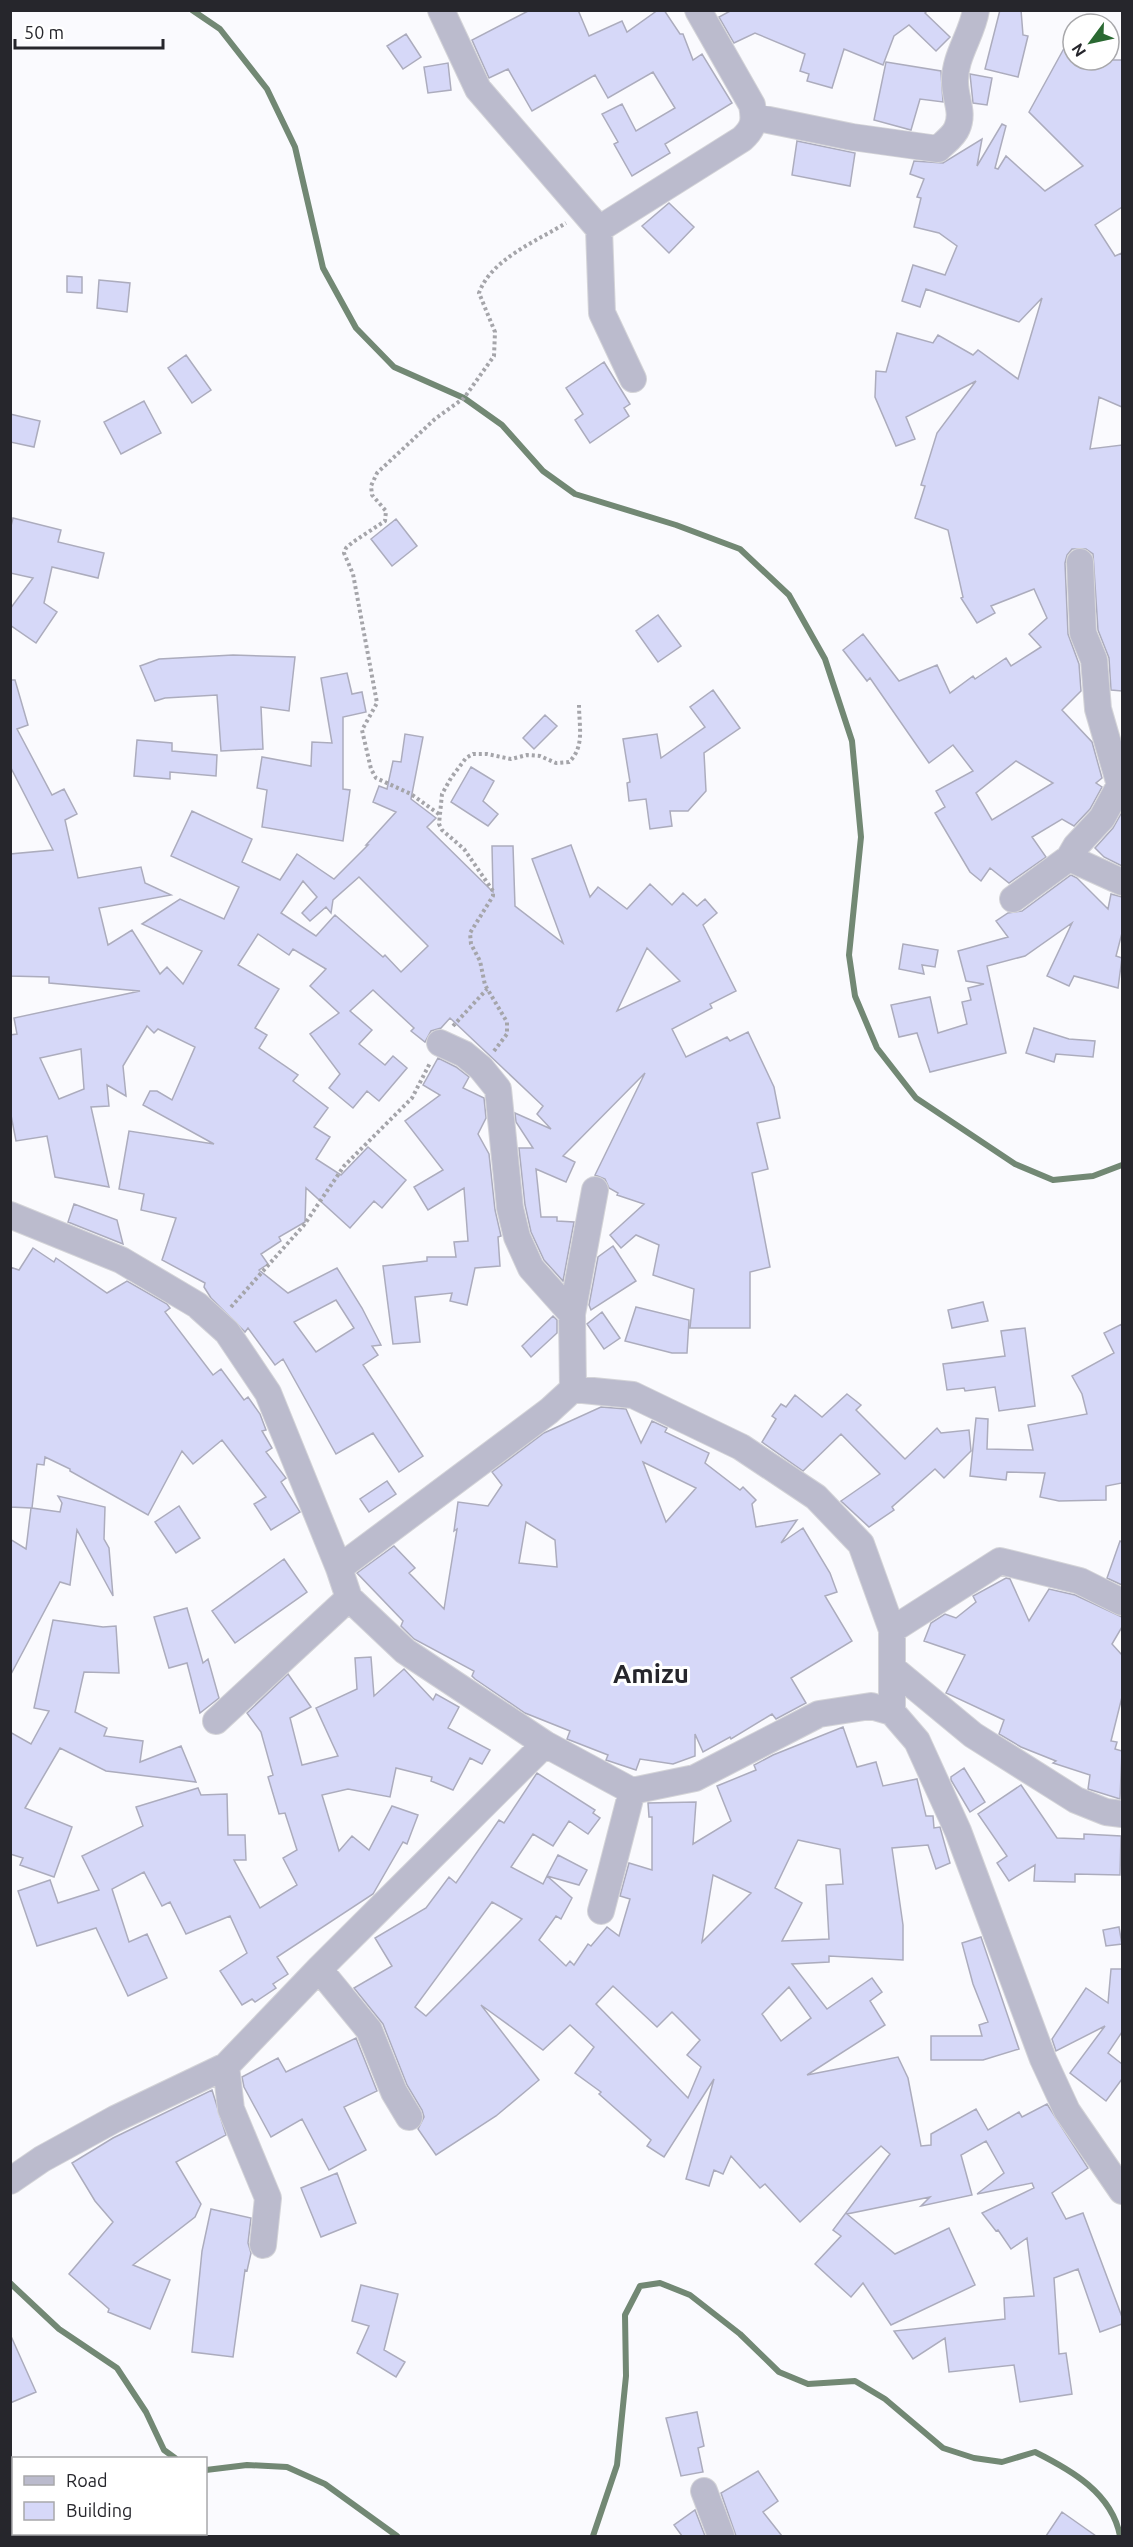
<svg xmlns="http://www.w3.org/2000/svg" width="1133" height="2547" font-family="Ubuntu,sans-serif">
  <rect width="100%" height="100%" fill="#fafafe"/>
  <g fill="none" stroke-linecap="round" stroke-linejoin="round">
    <path stroke="#728874" stroke-width="6" d="M192 10 220 29 267 89 295 147 323 268 356 328 394 367 464 398 502 425 543 471 575 494 676 525 740 549 789 595 825 659 852 741 861 837 849 955 855 996 877 1048 916 1098 1015 1164 1053 1180 1093 1176 1122 1165
      M10 2283 59 2329 117 2368 146 2412 164 2450 175 2458
      M206 2470 247 2465 287 2467 325 2484 397 2536
      M593 2536 617 2465 626 2376 625 2315 640 2286 660 2283 690 2295 740 2334 779 2372 808 2384 855 2381 885 2399 943 2448 974 2458 1002 2462 1035 2452C1071 2470 1112 2493 1120 2536"/>
  </g>
  <path fill="#d6d8f8" stroke="#acacbd" stroke-width="1.5" fill-rule="evenodd" d="M530 10H578L589 36 622 21 627 32 658 10H664L680 34H683L693 60 702 54 732 103 665 144 670 153 632 176 614 144 618 142 602 114 622 104 636 131 675 108 653 72 608 98 595 75 532 111 508 69 489 78 472 40Z
    M732 10H928L925 13 950 37 936 51 909 25 894 36 883 65 844 49 832 88 807 81 809 74 800 71 805 54 755 33 734 43 719 17Z
    M1000 10H1021L1023 35 1028 36 1018 77 985 69Z
    M1073 32V60H1122V207L1095 225 1115 256 1122 253V407L1099 397 1090 449 1122 445V691L1111 690 1109 658 1098 630 1093 554 1086 549H1072L1067 555 1065 563 1068 634 1079 664 1081 691 1062 710 1092 742 1102 778 1096 783 1102 787 1090 809 1074 826 1062 819 1032 837 1046 857 1009 883 990 868 981 881 970 872 935 813 945 807 936 791 973 771 953 745 929 763 870 678 867 681 843 650 863 634 899 681 937 665 950 693 973 676 975 679 1006 658 1011 666 1041 647 1029 634 1047 618 1034 589 991 606 995 613 977 623 961 598 963 597 948 530 915 518 925 486 921 485 937 433 976 381 906 417 915 439 896 446 875 397 876 371 886 372 897 333 933 343 938 335 973 355 978 350 1018 379 1042 298 1019 322 926 289 920 307 902 301 913 265 945 275 957 246 939 233 914 227 921 198 917 197 924 179 910 174 914 161 943 163 982 139 977 166 1002 124 1006 126 995 168 998 169 1006 156 1045 191 1083 166 1029 112ZM1016 761 1053 783 992 820 976 793Z
    M406 34 421 57 403 69 387 46Z
    M886 62 941 71 943 102 920 99 911 130 874 120Z
    M448 63 451 90 428 93 424 67Z
    M970 74 992 78 987 105 973 103Z
    M797 141 855 153 850 186 792 175Z
    M669 203 694 227 669 253 642 226Z
    M67 276 82 277V293L67 292Z
    M99 280 130 283 127 312 97 308Z
    M186 355 211 390 192 403 168 368Z
    M604 362 630 404 624 408 629 416 590 443 575 420 583 414 566 388Z
    M144 401 161 433 121 454 104 422Z
    M10 414 40 421 34 447 10 442Z
    M13 518 61 530 58 542 104 553 98 578 52 567 44 603 57 612 36 643 10 625V609L33 578 10 573V530Z
    M396 519 417 546 392 566 371 539Z
    M658 615 681 646 658 662 636 631Z
    M233 655 295 657 289 711 261 707 263 749 221 751 217 695 165 698 155 701 140 666 159 659Z
    M347 673 352 694 362 692 366 712 343 717V789L350 790 343 841 262 827 267 790 257 788 262 757 311 766 312 742 332 743 321 678Z
    M10 680H15L28 725 17 729 52 795 64 789 77 814 65 820 78 878 141 867 145 883 171 895 99 908 108 945 132 930 160 974 167 967 183 984 202 951 142 924 180 899 224 919 239 887 171 856 192 811 252 839 242 862 280 880 297 854 334 879 368 845H366L396 812 373 802 379 786 387 789 393 761 401 762 405 734 423 737 411 799 436 818 427 827 493 892 492 846H513L515 906 563 943 532 859 571 845 590 897 598 887 627 909 650 884 672 905 683 893 697 906 705 899 717 913 703 925 736 991 710 1004 712 1008 672 1029 686 1057 727 1037 730 1041 748 1032 774 1087 780 1118 757 1123 768 1169 752 1173 770 1267 750 1272V1328H690L694 1289 653 1275 659 1245 636 1235 621 1248 610 1235 644 1204 617 1195 618 1193 609 1188 605 1179 595 1175 645 1073 563 1156 575 1162 566 1182 536 1169 541 1217H557V1221L574 1222 563 1281 544 1260 531 1232 525 1205 519 1148H533L516 1122 515 1113 551 1129 537 1114 543 1106 450 1018 441 1028 431 1031 425 1042 411 1031 414 1028 373 990 350 1011 372 1030 359 1044 385 1065 393 1056 407 1068 379 1101 367 1091 353 1108 329 1088 340 1074 310 1034 339 1013 310 986 326 969 293 949 289 955 258 934 238 965 279 989 255 1028 267 1035 259 1048 298 1075 293 1081 328 1108 314 1127 330 1137 316 1159 341 1175 368 1147 406 1180 382 1208 374 1201 350 1228 306 1188 305 1222 279 1237 281 1241 261 1254 268 1264 259 1270 288 1293 337 1268 362 1308 381 1345 372 1346 378 1355 363 1365 423 1456 399 1472 373 1433 336 1454 283 1359 275 1365 248 1328 245 1332 211 1298 204 1287 205 1283 162 1260 176 1218 141 1210 144 1194 119 1189 129 1131 214 1144 143 1105 150 1091H157L172 1100 195 1047 158 1029 154 1033 147 1026 123 1066 126 1096 107 1085 109 1106 91 1107 109 1187 55 1177 47 1136 16 1141 10 1110V1035L17 1034 14 1018 140 991 49 983V977L10 976V854L53 850 10 766ZM359 877 428 946 401 972 385 955 383 957 335 915 316 936 281 913 303 881 317 897 302 913 310 921 326 907 331 913 333 900ZM647 948 680 981 617 1011ZM81 1049 84 1089 59 1099 40 1058ZM336 1300 354 1328 316 1352 294 1322Z
    M713 690 740 728 704 753 706 791 688 811H670L672 826 650 829 646 799 629 801 627 783 630 782 623 739 657 734 661 758 705 727 690 707Z
    M545 715 557 726 534 749 523 738Z
    M137 740 172 743V751L217 755 216 776 170 772V779L134 776Z
    M471 767 494 781 483 801 498 814 488 826 451 802Z
    M1122 812V866L1104 857 1095 848 1113 828Z
    M1071 875 1077 878 1108 909 1111 894 1122 897V933L1116 956 1122 958 1118 988 1074 976 1069 986 1047 976 1072 923 1025 956 987 966 1006 1053 930 1072 917 1033 899 1037 891 1005 930 997 938 1033 967 1024 962 1002 971 1000 968 988 984 984 966 981 958 951 1008 937 996 921 1008 913 1022 911Z
    M903 944 938 950 935 967 922 965 924 974 899 969Z
    M1034 1028 1069 1039 1095 1041 1093 1057 1056 1054 1054 1062 1026 1053Z
    M438 1058 456 1067 469 1077 463 1088 484 1098 486 1118 478 1134 489 1154 495 1210 501 1236 498 1237 500 1266 475 1268 467 1305 450 1301 452 1293 415 1297 420 1342 393 1344 383 1266 427 1261V1257H456L454 1242 468 1241 464 1188 428 1210 414 1187 443 1170 405 1121 440 1095 423 1085Z
    M74 1204 117 1220 123 1244 68 1222Z
    M613 1246 636 1281 591 1310 589 1305 598 1257Z
    M33 1248 54 1262 56 1258 107 1293 127 1281 167 1304 170 1308 165 1312 213 1375 221 1369 244 1400 248 1397 260 1414 266 1430 262 1431 272 1448 266 1452 286 1478 281 1482 300 1512 271 1530 254 1504 266 1497 222 1440 193 1464 182 1451 148 1515 70 1471V1469L45 1457 44 1465 37 1464 32 1508 60 1512 62 1503 58 1496 105 1507 104 1539 109 1548 113 1596 77 1530 70 1585 60 1582 10 1676V1539L26 1549 31 1508 10 1507V1267L19 1270Z
    M983 1302 988 1321 952 1328 948 1310Z
    M636 1307 689 1320 687 1353H672L625 1341Z
    M602 1312 620 1338 604 1349 587 1324Z
    M553 1316 557 1320V1333L531 1357 522 1346Z
    M1122 1324V1483L1106 1486V1500L1059 1501 1040 1497 1045 1473 1007 1472 1006 1480 970 1476 976 1418 988 1419 987 1449 1033 1450 1028 1425 1087 1414 1082 1394 1072 1376 1114 1353 1104 1333Z
    M1025 1328 1035 1406 999 1411 995 1387 965 1391 964 1388 947 1390 943 1364 1005 1356 1001 1331Z
    M847 1394 861 1405 856 1410 905 1459 937 1428 941 1433 969 1430 971 1451 944 1478 935 1469 892 1507 894 1510 869 1527 841 1501 880 1474 841 1434 803 1471 762 1442 776 1419 772 1416 781 1404 786 1407 795 1395 822 1417Z
    M601 1407 626 1409 641 1443 652 1421 667 1428 665 1432 709 1453 705 1463 740 1490 743 1487 756 1500 752 1504 756 1527 797 1520 781 1543 803 1528 830 1573 837 1592 825 1596 852 1641 791 1678 806 1703 776 1719 772 1714 731 1739 730 1737 703 1752 695 1734V1756L673 1764 640 1759 636 1770 606 1760 608 1755 567 1739 570 1731 525 1713 475 1679 472 1676 474 1671 414 1639 401 1626 403 1621 357 1573 394 1546 415 1568 409 1573 444 1609 457 1529 454 1531 458 1502 488 1506 502 1485 492 1472 544 1433ZM643 1462 696 1488 666 1522ZM526 1522 555 1540 557 1567 519 1563Z
    M387 1481 396 1494 369 1512 360 1499Z
    M179 1506 200 1538 176 1553 155 1522Z
    M1120 1541 1122 1542V1585L1107 1578Z
    M284 1559 307 1592 235 1643 212 1611Z
    M1006 1578 1010 1579 1029 1621 1049 1589 1075 1595 1122 1617V1627L1112 1644 1122 1655V1697L1111 1741 1117 1742 1115 1749 1122 1751 1120 1799 1088 1789 1090 1775 1053 1763 1056 1761 1021 1747 999 1734 1004 1720 946 1693 965 1655 924 1641 931 1623 945 1614 956 1618 976 1602 973 1596Z
    M187 1608 203 1663 208 1659 219 1698 200 1713 187 1663 169 1668 154 1617Z
    M53 1620 103 1627 116 1626 119 1673 84 1672 75 1712 107 1728 104 1736 143 1741 140 1762 181 1746 196 1782 106 1771 60 1748 25 1808 72 1827 54 1877 20 1865 23 1858 10 1854V1732L31 1744 49 1711 34 1708Z
    M371 1657 374 1696 404 1669 433 1700 436 1694 459 1707 448 1728 490 1750 482 1764 470 1758 453 1790 431 1781 432 1777 396 1768 390 1797 348 1789 322 1795 339 1851 352 1836 369 1850 392 1806 418 1815 407 1844 403 1842 373 1894 277 1957 288 1974 273 1984 276 1988 255 2002 252 1999 242 2005 220 1971 247 1953 230 1916 186 1934 170 1902 162 1906 144 1872 112 1889 129 1942 147 1934 167 1978 128 1996 96 1928 37 1946 18 1891 50 1880 58 1903 99 1890 82 1856 143 1826 136 1807 198 1788 201 1795 227 1794 228 1835H245L246 1860H234L260 1908 297 1885 283 1858 297 1850 285 1813 279 1814 268 1777 273 1775 261 1732 247 1713 288 1674 311 1707 290 1718 302 1765 338 1756 316 1708 357 1689 355 1658Z
    M843 1727 857 1767 876 1762 883 1786 917 1779 926 1816H933L934 1828 940 1827 950 1863 936 1869 928 1845 892 1848 903 1925V1960L829 1956V1962L792 1964 827 2009 872 1978 882 1992 870 2001 885 2025 807 2075 898 2057 908 2078 921 2146 931 2145V2134L976 2109 988 2130 1019 2112 1022 2117 1047 2104 1088 2168 1052 2193 1066 2219 1083 2213 1122 2317V2324L1100 2332 1078 2269 1054 2278 1059 2354 1066 2353 1072 2394 1020 2402 1014 2365 949 2372 945 2338 913 2359 894 2331 1005 2319 1004 2298 1034 2296 1027 2238 1011 2249 998 2230 996 2231 982 2213 1034 2188 1032 2183 977 2194 1004 2173 986 2141 961 2155 972 2195 921 2206 930 2197 847 2214 895 2254 949 2228 975 2285 891 2325 863 2283 851 2297 815 2264 841 2236 833 2230 890 2154 881 2146 800 2222 765 2184 760 2188 731 2156 723 2174 714 2170 709 2186 686 2179 714 2079 664 2157 647 2146 651 2140 599 2094 601 2092 575 2073 594 2047 570 2025 543 2050 481 2005 539 2080 496 2116 436 2155 418 2129 424 2117 422 2110 407 2085 383 2024 354 1988 392 1966 375 1938 426 1908 449 1877 456 1883 499 1820 504 1823 537 1773 595 1810 593 1813 600 1818 588 1834 569 1821 553 1846 533 1834 511 1867 543 1884 547 1876 572 1898 561 1919 556 1916 539 1940 566 1966 570 1961 574 1965 588 1944 591 1946 607 1927 619 1936 630 1899 620 1896 629 1863 652 1870V1817H649L648 1803 696 1802 693 1844 731 1821 717 1786 756 1770 754 1765 773 1755ZM798 1840 840 1849 843 1884 826 1885 829 1939 782 1941 802 1903 775 1888ZM713 1875 751 1893 702 1942ZM492 1902 522 1919 426 2016 415 2007ZM613 1986 657 2027 672 2012 700 2040 687 2055 701 2067 688 2098 596 2004ZM789 1987 811 2018 781 2041 762 2014Z
    M964 1768 985 1802 970 1812 951 1780V1777Z
    M1021 1785 1057 1838 1084 1839V1834L1121 1836 1120 1875 1075 1874V1882L1034 1881 1035 1865 1009 1881 997 1863 1007 1856 978 1814Z
    M558 1855 587 1870 579 1885 547 1876Z
    M1119 1927 1122 1944 1106 1946 1103 1930Z
    M981 1937 1019 2049 983 2060H931V2036H982L979 2025 988 2022 973 1984 962 1943Z
    M1111 1969H1122V2032L1108 2053 1122 2064V2079L1106 2101 1070 2073 1105 2026 1056 2051 1052 2039 1086 1988 1108 2003Z
    M356 2038 377 2091 344 2107 366 2150 329 2170 302 2119 271 2137 244 2087 242 2077 278 2058 286 2072Z
    M212 2090 226 2135 176 2162 201 2204 195 2217 133 2265 170 2280 150 2329 108 2312 109 2309 69 2274 113 2222 95 2201 72 2163 113 2138Z
    M337 2173 356 2223 321 2237 301 2188Z
    M211 2209 251 2218 248 2243 251 2253 247 2271 245 2270 233 2357 192 2352 202 2251Z
    M361 2285 398 2294 384 2350 405 2362 396 2377 357 2353 369 2326 352 2321Z
    M10 2334 36 2392 10 2403Z
    M697 2412 704 2446 698 2448 703 2472 681 2476 666 2418Z
    M758 2471 778 2501 763 2512 782 2536H736L721 2493Z
    M695 2510 705 2536H682L674 2525Z
    M1062 2512 1096 2536H1046Z"/>
  <g fill="none" stroke-linecap="round" stroke-linejoin="round">
    <defs>
      <path id="minor" d="M441 10 478 89 599 229 602 313 633 379
        M754 117 852 137 938 149C944 143 954 136 957 128 964 112 955 99 955 82 954 57 972 35 976 10
        M599 229 742 139C754 128 755 121 752 105L698 10
        M1069 858 1122 882
        M1013 899 1069 858 1076 846 1102 818 1120 785 1098 709 1094 660 1083 633 1080 562
        M440 1043 464 1054 481 1068 498 1089 510 1208 517 1237 531 1268 572 1314 573 1389
        M10 1215 121 1260 197 1305 227 1332 268 1393 339 1568 349 1598 405 1651 545 1744 632 1791 695 1778 819 1714 871 1706 892 1712 917 1741 958 1831 1043 2059 1067 2111 1122 2191
        M572 1314 595 1190
        M339 1568 549 1411 573 1389 633 1395 741 1447 816 1497 861 1544 892 1630V1712
        M892 1630 1000 1561 1080 1581 1122 1602
        M892 1668 973 1735 1076 1800 1106 1812 1122 1814
        M216 1721 349 1598
        M601 1911 632 1791
        M319 1969 369 2030 394 2092 409 2117
        M226 2066 231 2109 268 2198 263 2245
        M10 2181 42 2159 115 2119 226 2066 319 1969 545 1744
        M704 2491 721 2536"/>
    </defs>
    <use href="#minor" stroke="#d4d4d8" stroke-width="28"/>
    <path stroke="#a5a5aa" stroke-width="4" stroke-dasharray="3 3" stroke-linecap="butt" d="M439 814 411 794 376 778 371 769 362 730 377 703 353 574 344 553 346 548 353 542 385 521 386 511 372 495 371 486 377 473 435 419 464 398 494 356 495 332 479 293C491 259 537 241 566 223
      M453 1026 487 989
      M494 1051 507 1034V1022L485 985 480 961 471 944 470 933 493 896V891L464 849 442 830 439 824 442 794 451 778 466 758 473 754H487L511 759 527 755 540 756 556 763 569 762C585 747 579 726 579 705
      M231 1307 304 1225 344 1166 412 1098 430 1063"/>
    <use href="#minor" stroke="#bbbbcd" stroke-width="26"/>
  </g>
  <g text-anchor="middle" stroke-width="6" stroke-linejoin="round" paint-order="stroke">
    <g font-size="26" font-weight="bold" fill="#26262c" stroke="#fff">
      <text x="651" y="1683">Amizu</text>
    </g>
  </g>
  <rect width="1133" height="2547" fill="none" stroke="#26262c" stroke-width="24"/>
  <rect x="12" y="2457" width="195" height="78" fill="#ffffff" stroke="#a8a8ab" stroke-width="1.5"/>
  <rect x="24" y="2476" width="30" height="9" fill="#bbbbcd" stroke="#a8a8ab" stroke-width="1.5"/>
  <text x="66" y="2487" font-size="18" fill="#26262c">Road</text>
  <rect x="24" y="2502" width="30" height="18" fill="#d6d8f8" stroke="#a8a8ab" stroke-width="1.5"/>
  <text x="66" y="2517" font-size="18" fill="#26262c">Building</text>
  <g transform="translate(1091 42) rotate(237)"><circle r="28" fill="#ffffff" stroke="#a8a8ab" stroke-width="1.5"/>
  <path d="M0-4.5L10 22L0 15L-10 22Z" fill="#2a6932"/>
  <text y="-9" font-size="16" font-weight="bold" text-anchor="middle" fill="#26262c">N</text>
  </g>
  <path d="M15 39v9h148v-9" fill="none" stroke="#26262c" stroke-width="3"/>
  <text x="24" y="39" font-size="18" fill="#26262c" stroke="#ffffff" stroke-width="4.5" paint-order="stroke">50 m</text>
</svg>
